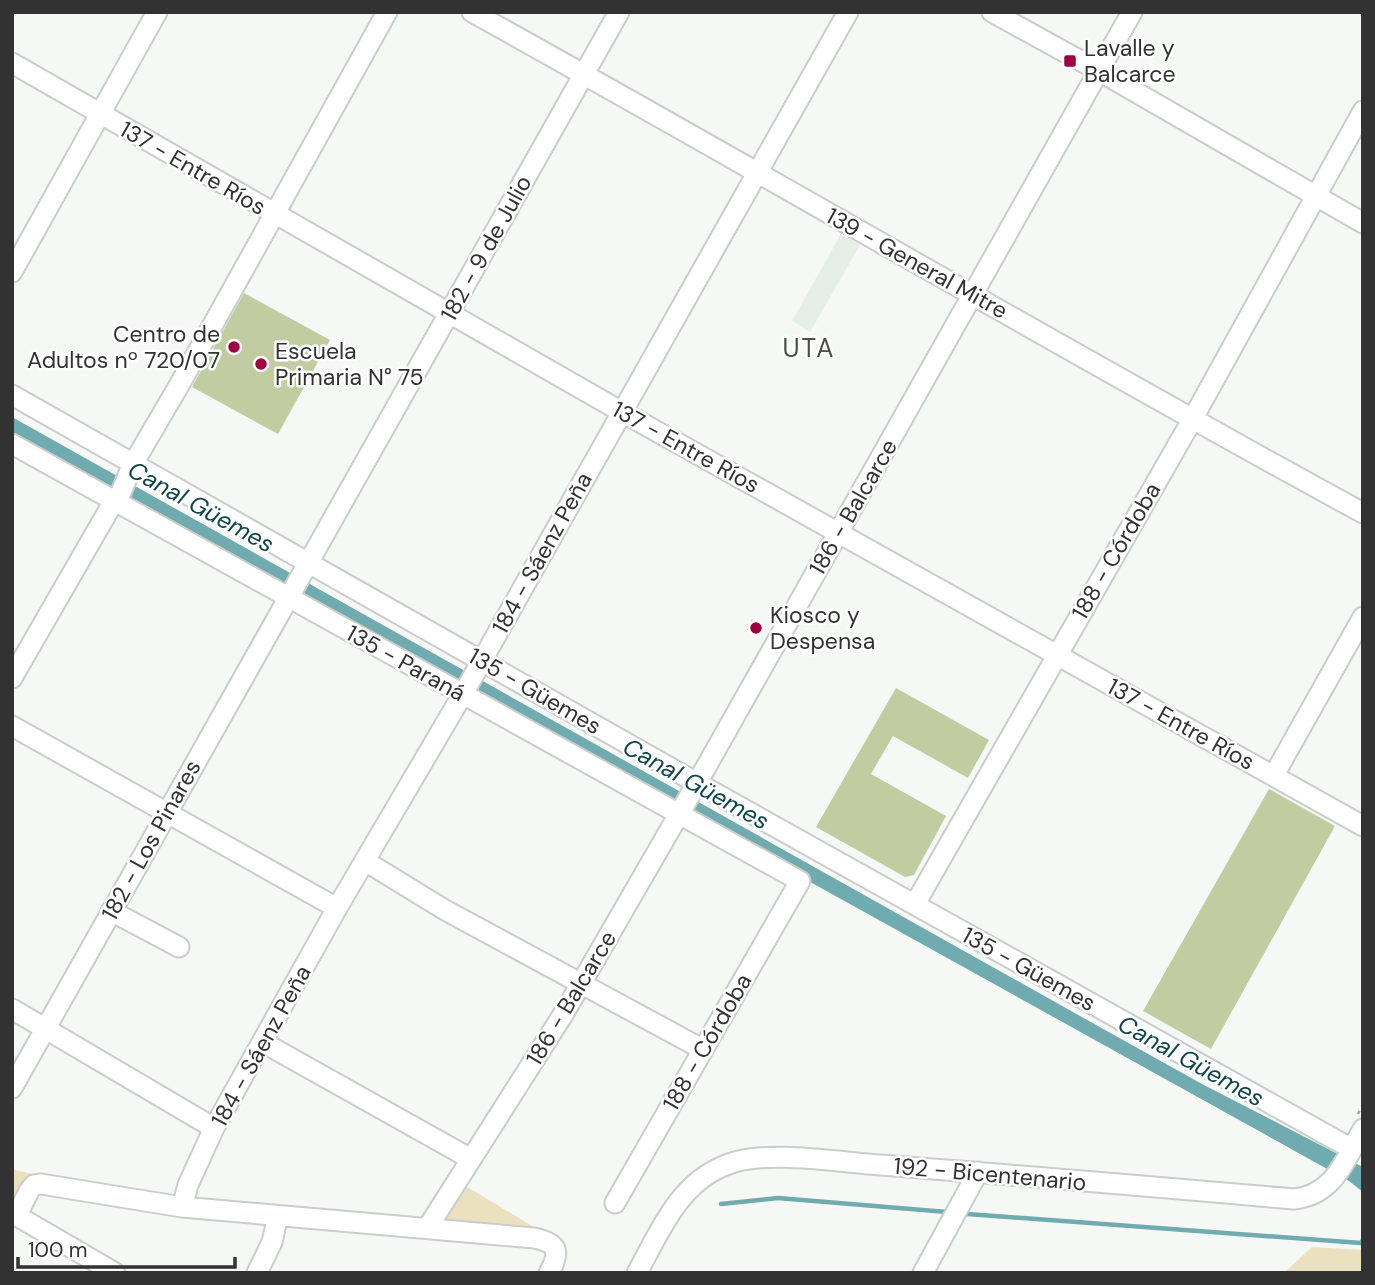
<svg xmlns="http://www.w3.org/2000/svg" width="1375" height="1285" font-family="'DM Sans',sans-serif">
  <rect width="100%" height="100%" fill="#f5f8f5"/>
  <path fill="#e6efe7" d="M841 234 860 245 810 332 792 321Z"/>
  <path fill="#ece1be" d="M12 1169 32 1174 18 1209 12 1206Z
    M464 1185 537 1229 438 1224Z
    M1312 1247 1363 1250V1273H1284Z"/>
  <path fill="#70abaf" d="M12 417 1080 1016 1202 1084 1363 1167V1192L1349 1181 648 792 12 433Z"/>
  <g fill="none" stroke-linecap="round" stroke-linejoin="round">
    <path stroke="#70abaf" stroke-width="4.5" d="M721 1204 778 1198 947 1212
      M967 1214 1361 1243 1363 1240"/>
  </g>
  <path fill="#c1cda0" d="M244 293 330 340 278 434 192 387Z
    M752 619 764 626 759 636 747 630Z
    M896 688 989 740 968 778 893 736 871 774 946 816 914 875 905 877 816 827Z
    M1269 789 1335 826 1211 1049 1143 1011Z"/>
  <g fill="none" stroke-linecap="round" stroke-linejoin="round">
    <defs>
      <path id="minor" d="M472 12C770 177 1063 350 1363 513
        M992 12 1099 71 1363 223
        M12 63 622 412 1363 826
        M12 272 157 12
        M12 395 697 783 1352 1149
        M12 444 800 881 615 1203
        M12 678 114 501 119 497 133 464 181 382 387 12
        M12 726 337 908
        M1274 775 1363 617
        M365 861 445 910 702 1049
        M915 904 1192 420 1363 111
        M111 911 179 947
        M12 1009 214 1128
        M264 1043 471 1159
        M12 1088 619 12
        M182 1207 188 1185 214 1128 337 908 467 687 848 12
        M12 1213 115 1273
        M17 1215 29 1191 34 1185 41 1184 182 1207 534 1238C558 1243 561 1251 549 1273
        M428 1227 564 1013 697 783 1132 12
        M257 1273 272 1242 278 1216
        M637 1273C660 1231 679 1183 726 1165 765 1149 837 1162 880 1165 1018 1175 1156 1187 1294 1199 1334 1195 1345 1160 1363 1129
        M923 1273 978 1172"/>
    </defs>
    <use href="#minor" stroke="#cacdcb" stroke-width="23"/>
    <path stroke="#a6a9a6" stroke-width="2.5" stroke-dasharray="3.5 5" stroke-linecap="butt" d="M1358 1114 1363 1104"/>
    <use href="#minor" stroke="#fff" stroke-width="19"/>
  </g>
  <g fill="#a0003d" stroke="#fff" stroke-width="2.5">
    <rect x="1063" y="54" width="14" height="14" rx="3.5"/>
    <circle cx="234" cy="347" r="7"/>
    <circle cx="261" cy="364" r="7"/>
    <circle cx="756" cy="628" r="7"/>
  </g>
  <g text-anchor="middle" stroke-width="5" stroke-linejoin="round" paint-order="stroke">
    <g font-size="23" fill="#313231" stroke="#fff" text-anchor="start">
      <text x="1084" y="56">Lavalle y<tspan x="1084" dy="26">Balcarce</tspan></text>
      <text x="220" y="342" text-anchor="end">Centro de<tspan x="220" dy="26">Adultos nº 720/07</tspan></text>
      <text x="275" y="359">Escuela<tspan x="275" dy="26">Primaria N° 75</tspan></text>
      <text x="770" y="623">Kiosco y<tspan x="770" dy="26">Despensa</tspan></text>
    </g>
    <g font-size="23" fill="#313231" stroke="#fff">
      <text transform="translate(193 168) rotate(30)" y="8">137 - Entre Ríos</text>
      <text transform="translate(486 248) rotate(-61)" y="8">182 - 9 de Julio</text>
      <text transform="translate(917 263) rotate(29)" y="8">139 - General Mitre</text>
      <text transform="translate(686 447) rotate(29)" y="8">137 - Entre Ríos</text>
      <text transform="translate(853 507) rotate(-60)" y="8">186 - Balcarce</text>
      <text transform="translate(1116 551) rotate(-60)" y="8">188 - Córdoba</text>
      <text transform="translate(542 553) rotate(-61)" y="8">184 - Sáenz Peña</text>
      <text transform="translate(406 663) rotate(29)" y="8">135 - Paraná</text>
      <text transform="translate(535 691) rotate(30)" y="8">135 - Güemes</text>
      <text transform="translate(1181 724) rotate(29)" y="8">137 - Entre Ríos</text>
      <text transform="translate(151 840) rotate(-61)" y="8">182 - Los Pinares</text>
      <text transform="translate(1029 969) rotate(29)" y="8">135 - Güemes</text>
      <text transform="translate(571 998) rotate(-59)" y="8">186 - Balcarce</text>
      <text transform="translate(707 1042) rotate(-60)" y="8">188 - Córdoba</text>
      <text transform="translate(261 1046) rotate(-61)" y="8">184 - Sáenz Peña</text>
      <text transform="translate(990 1174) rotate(5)" y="8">192 - Bicentenario</text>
    </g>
    <g font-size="24" font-style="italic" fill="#0f4649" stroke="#fff">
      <text transform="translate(201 507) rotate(29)" y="8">Canal Güemes</text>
      <text transform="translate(696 784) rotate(29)" y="8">Canal Güemes</text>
      <text transform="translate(1191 1061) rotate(29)" y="8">Canal Güemes</text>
    </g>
    <g font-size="26" letter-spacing="2" fill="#4b4d4b" stroke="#fff">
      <text x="809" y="357">UTA</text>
    </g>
  </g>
  <rect width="1375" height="1285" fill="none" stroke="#313231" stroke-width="28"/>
  <path d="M18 1257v10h217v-10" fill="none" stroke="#313231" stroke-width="3.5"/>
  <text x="28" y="1257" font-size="21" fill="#313231" stroke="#ffffff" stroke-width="5" paint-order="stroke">100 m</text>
</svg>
